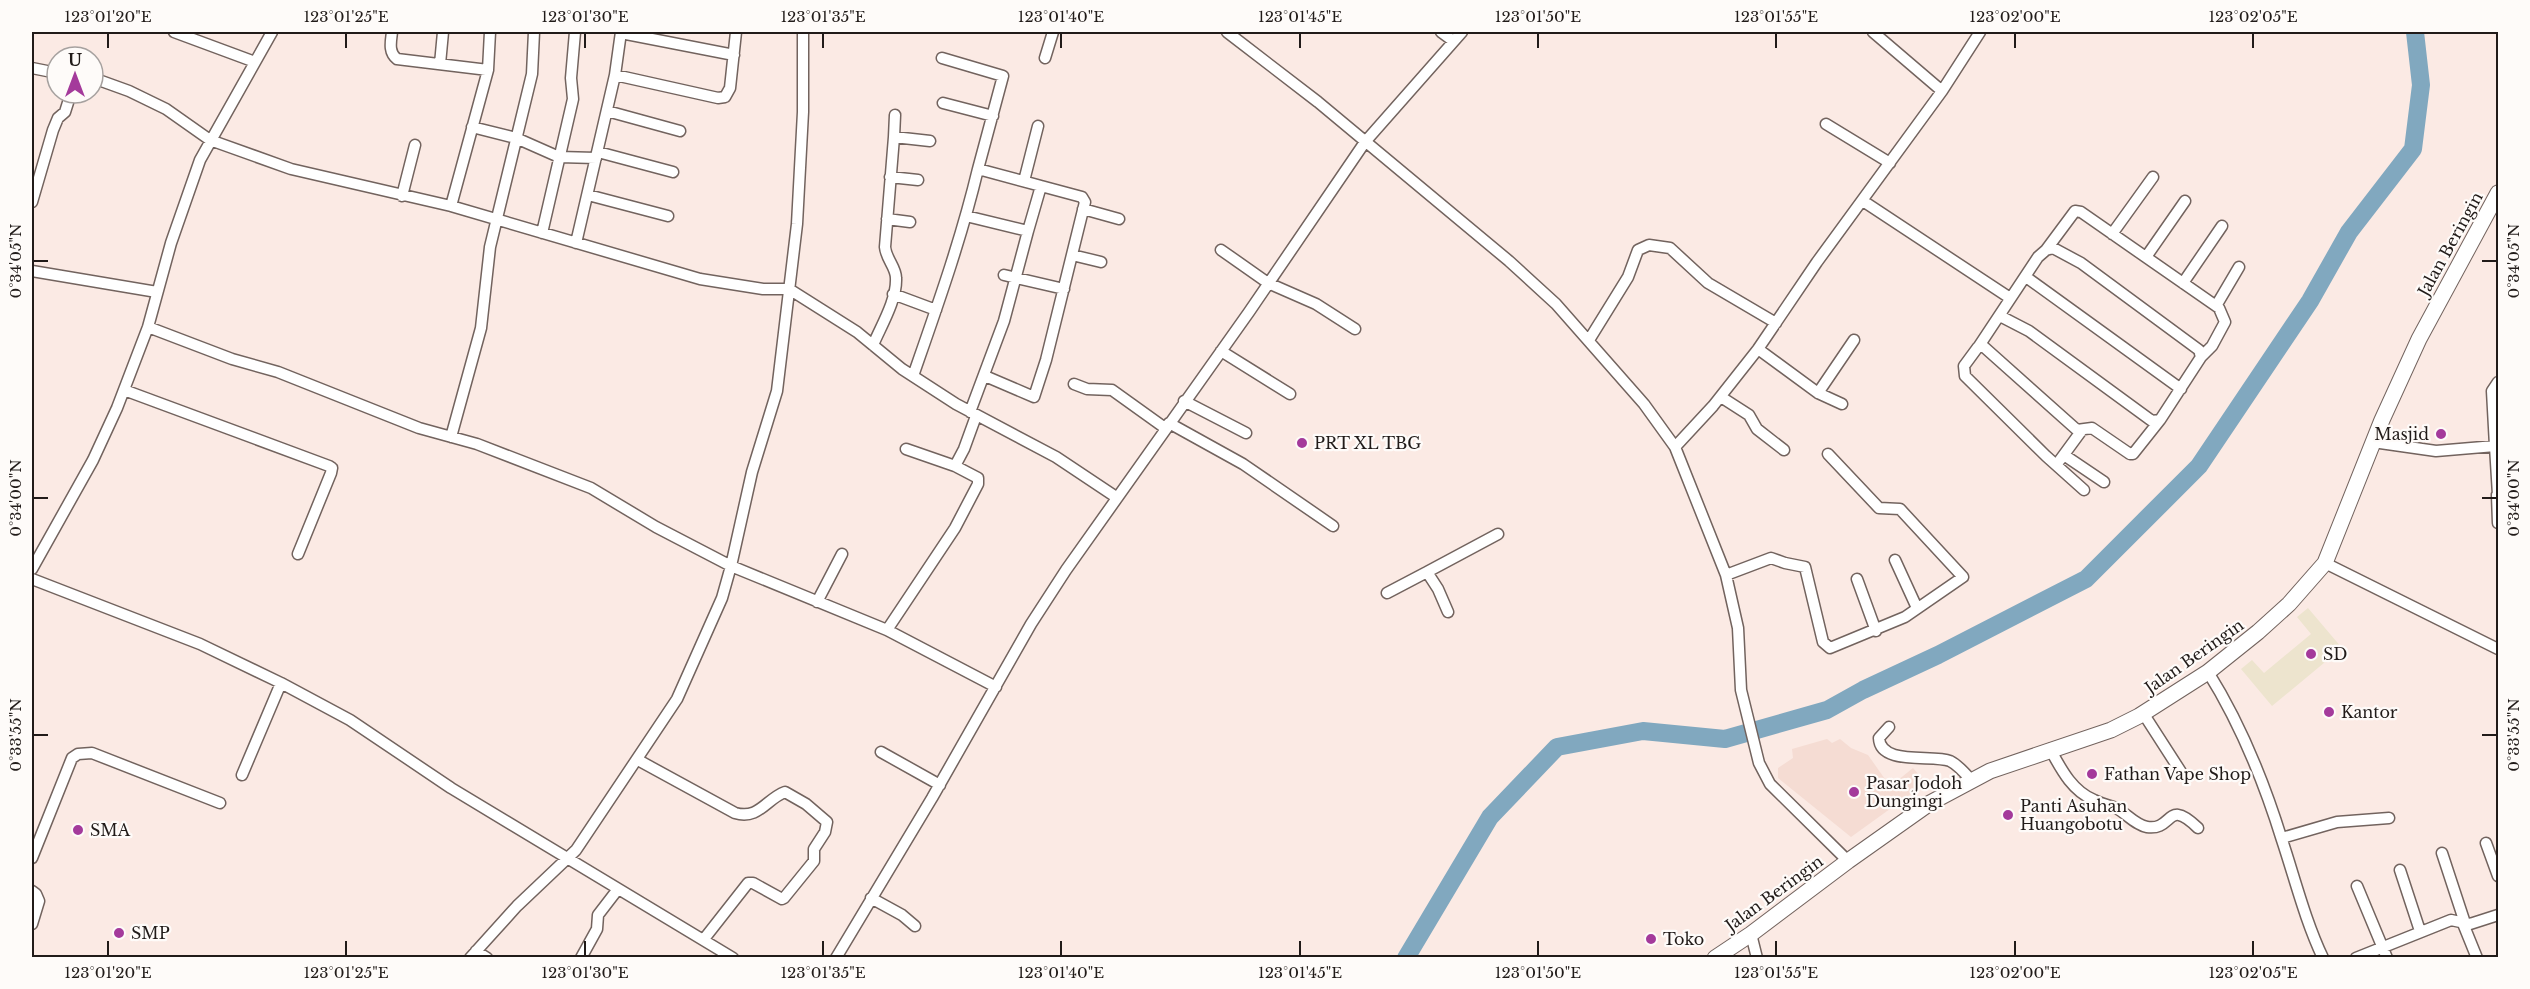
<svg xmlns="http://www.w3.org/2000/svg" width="2530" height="989" font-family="'Libre Baskerville',serif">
  <rect width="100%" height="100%" fill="#fbeae4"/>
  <path fill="#f5dcd3" d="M1827 739 1832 743 1840 739 1851 748 1868 755 1887 782 1892 785 1913 768 1926 783 1851 837 1778 778V768L1793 758 1792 749Z"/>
  <path fill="#ede4ce" d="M2308 608 2342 648 2272 706 2241 669 2252 660 2264 673 2311 634 2297 617Z"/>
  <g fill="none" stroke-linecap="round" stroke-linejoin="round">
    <path stroke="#81a8bf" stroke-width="18" d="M1406 958 1490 817 1557 747 1643 731 1725 739 1827 710 1863 690 1938 655 2086 579 2199 466 2310 301 2349 232 2413 149 2421 85 2415 32"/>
    <defs>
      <path id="street" d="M174 32 255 62
        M392 32C391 41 388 52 397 59L488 70 490 32
        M1227 32 1318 102 1509 261 1556 304 1644 404 1675 447 1726 575 1738 628 1741 690 1759 763 1770 784 1848 861
        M1441 32 1452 40
        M1873 32 1942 91
        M621 33 734 55
        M942 58 1003 76 978 169
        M1045 58 1053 32
        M440 64 443 32
        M32 68 57 73
        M615 75 718 98 725 97 730 88 736 32
        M93 78 129 91 166 109 210 140 291 169 451 206 700 279 763 289H789L857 332 902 369 956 404 1056 457 1116 497
        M943 103 993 116
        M607 111 680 131
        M1826 124 1890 163
        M472 127 516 138 559 157 596 158
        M894 137 895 115
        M598 152 673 172
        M890 177 918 180
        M1024 181 1038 126
        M588 195 668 216
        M402 196 415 145
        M1863 201 2010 298
        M32 202 53 130 58 118 65 112 71 93
        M451 206 488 70
        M1083 209 1119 219
        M887 219 910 222
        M542 233 573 99 571 78 575 32
        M2112 234 2153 177
        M576 243 615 75 621 32
        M1221 250 1268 283 1316 304 1355 329
        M2046 250 2075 211 2081 212 2219 308 2225 322 2212 346 2201 357
        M1072 255 1101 262
        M2146 257 2185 201
        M32 271 157 292
        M1004 275 1064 289
        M2026 277 2181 389
        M2183 283 2222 226
        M893 294 936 310
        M2216 306 2239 267
        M148 327 232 359 278 372 419 428 477 444 591 488 656 527 731 566 887 630 996 687
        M1589 340 1628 277 1638 250 1649 245 1670 248 1708 283 1776 323
        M873 345C881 326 897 300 896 278 896 267 886 259 885 247L894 137 930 141
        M1979 346 2038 257 2046 250 2053 248 2081 263 2199 350 2201 357 2160 420 2152 421 2029 331 2000 316
        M1758 349 1818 393 1842 404
        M1221 351 1290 394
        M913 376C937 307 961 240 978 169L1041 186 1028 231 966 216
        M985 376 1034 397 1046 360 1085 202 1082 197 1041 186
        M1074 384 1087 389 1112 390 1165 428
        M124 390 329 466 332 468 331 473 298 554
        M1818 393 1854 340
        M1721 397 1749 415 1757 429 1784 450
        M1184 401 1246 433
        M970 412 1004 321 1028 231
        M1169 423 1243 464 1333 526
        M451 437 481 328 490 247 532 74 534 32
        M2373 442 2436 451 2495 446 2498 495
        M2495 446 2492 391 2498 382
        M1675 447 1713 406 1758 349 1817 262 1942 91 1980 32
        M906 449 955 466 964 449 976 416
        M2064 455 2104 482
        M2060 460 2082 430
        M2084 490 2046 456 1965 376 1964 366 1978 347H1984L2077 430 2092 428 2130 454H2133L2160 420
        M2497 495 2498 523
        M1895 560 1917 608
        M2325 563 2498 649
        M32 569 93 460 117 408 148 327 171 243 200 160 272 32
        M1726 575 1771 558 1785 563 1805 567 1823 642 1830 648 1905 617 1963 577 1900 509 1879 508 1828 454
        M32 579 200 644 281 683 350 720 451 788 733 958
        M1857 579 1876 631
        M1387 593 1427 572
        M817 602 842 554
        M1448 612 1438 589 1427 572 1498 534
        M887 630 955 528 978 484V478L955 466
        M2208 672C2240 723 2264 782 2282 840 2295 879 2305 920 2323 958
        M2143 713 2181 772
        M1889 727 1879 738C1880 766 1933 754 1950 761 1958 765 1965 773 1971 780
        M2050 749C2061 769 2072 791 2094 800 2101 804 2109 805 2116 808 2126 813 2135 825 2147 827 2174 831 2166 797 2198 828
        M881 752 940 785
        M638 760 735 813C759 820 766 799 785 792L806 804 827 822 825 832 814 849V861L784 898 782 899 753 883H748L704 939
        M242 775 281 683
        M2282 838 2337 822 2389 818
        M2486 843 2498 876
        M2442 853 2465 923
        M32 858 72 758 78 754 92 753 220 803
        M2400 870 2420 931
        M2357 886 2387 958
        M32 891 36 894 39 901 32 924
        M871 898 902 915 915 926
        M2462 921 2477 958
        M1751 934 1757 958
        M476 951 487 958
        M470 958 517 906 576 850 677 699 722 598 731 566 752 472 777 391 797 224 803 112V32
        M581 958 597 929 598 915 618 889
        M836 958 932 798 1031 624 1066 570 1249 312 1365 142 1462 32
        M2356 958 2451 920 2470 924 2498 915"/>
      <path id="secondary" d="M1715 958 1751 934 1848 861 1930 803 1990 771 2111 730 2139 716 2208 672 2258 632 2289 604 2325 563 2382 420 2419 339 2498 193"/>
    </defs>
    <use href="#street" stroke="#72635e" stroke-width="13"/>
    <use href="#secondary" stroke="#72635e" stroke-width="17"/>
    <use href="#street" stroke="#fff" stroke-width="10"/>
    <use href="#secondary" stroke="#fff" stroke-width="15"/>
  </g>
  <path fill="none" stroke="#211b19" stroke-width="2" d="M108 33V48M346 33V48M585 33V48M823 33V48M1061 33V48M1300 33V48M1538 33V48M1776 33V48M2015 33V48M2253 33V48M33 261H48M2482 261H2497M33 498H48M2482 498H2497M33 735H48M2482 735H2497M108 941V956M346 941V956M585 941V956M823 941V956M1061 941V956M1300 941V956M1538 941V956M1776 941V956M2015 941V956M2253 941V956"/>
  <g fill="#a43a9b" stroke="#fefbf9" stroke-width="2">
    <circle cx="2441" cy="434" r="6"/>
    <circle cx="1302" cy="443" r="6"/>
    <circle cx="2311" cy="654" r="6"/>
    <circle cx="2329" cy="712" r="6"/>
    <circle cx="2092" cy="774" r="6"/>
    <circle cx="1854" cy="792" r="6"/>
    <circle cx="2008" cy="815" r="6"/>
    <circle cx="78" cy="830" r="6"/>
    <circle cx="119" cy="933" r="6"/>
    <circle cx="1651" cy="939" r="6"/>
  </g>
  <g text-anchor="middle" stroke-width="4.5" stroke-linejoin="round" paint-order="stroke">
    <g font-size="16" fill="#211b19" stroke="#fefbf9">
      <text transform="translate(2450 244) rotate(-61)" y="6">Jalan Beringin</text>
      <text transform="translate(2194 656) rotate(-35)" y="6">Jalan Beringin</text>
      <text transform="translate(1774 893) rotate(-36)" y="6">Jalan Beringin</text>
    </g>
    <g font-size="16" fill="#211b19" stroke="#fefbf9" text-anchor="start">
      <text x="2429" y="440" text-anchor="end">Masjid</text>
      <text x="1314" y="449">PRT XL TBG</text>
      <text x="2323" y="660">SD</text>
      <text x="2341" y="718">Kantor</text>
      <text x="2104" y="780">Fathan Vape Shop</text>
      <text x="1866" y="789">Pasar Jodoh<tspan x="1866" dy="18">Dungingi</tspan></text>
      <text x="2020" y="812">Panti Asuhan<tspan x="2020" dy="18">Huangobotu</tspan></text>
      <text x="90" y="836">SMA</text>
      <text x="131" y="939">SMP</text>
      <text x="1663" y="945">Toko</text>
    </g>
  </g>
  <rect width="2530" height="989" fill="none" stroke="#fefbf9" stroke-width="66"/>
  <g transform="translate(75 75)"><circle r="28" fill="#fefbf9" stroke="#a6a19f" stroke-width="1.5"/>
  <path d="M0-4.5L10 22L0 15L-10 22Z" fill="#a43a9b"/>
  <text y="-9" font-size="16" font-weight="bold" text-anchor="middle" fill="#211b19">U</text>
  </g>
  <rect x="33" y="33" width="2464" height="923" fill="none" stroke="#211b19" stroke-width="2"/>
  <g font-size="15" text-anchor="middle" fill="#211b19">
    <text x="108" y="22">123°01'20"E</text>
    <text x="346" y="22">123°01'25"E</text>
    <text x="585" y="22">123°01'30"E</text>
    <text x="823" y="22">123°01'35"E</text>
    <text x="1061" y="22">123°01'40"E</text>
    <text x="1300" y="22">123°01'45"E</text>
    <text x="1538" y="22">123°01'50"E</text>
    <text x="1776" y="22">123°01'55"E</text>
    <text x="2015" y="22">123°02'00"E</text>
    <text x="2253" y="22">123°02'05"E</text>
    <text transform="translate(16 261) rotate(-90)" y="5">0°34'05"N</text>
    <text transform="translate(2514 261) rotate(-90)" y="5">0°34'05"N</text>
    <text transform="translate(16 498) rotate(-90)" y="5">0°34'00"N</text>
    <text transform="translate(2514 498) rotate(-90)" y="5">0°34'00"N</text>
    <text transform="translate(16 735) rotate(-90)" y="5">0°33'55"N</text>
    <text transform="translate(2514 735) rotate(-90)" y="5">0°33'55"N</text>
    <text x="108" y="978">123°01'20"E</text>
    <text x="346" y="978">123°01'25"E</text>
    <text x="585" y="978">123°01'30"E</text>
    <text x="823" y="978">123°01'35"E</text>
    <text x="1061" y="978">123°01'40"E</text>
    <text x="1300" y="978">123°01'45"E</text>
    <text x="1538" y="978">123°01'50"E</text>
    <text x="1776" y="978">123°01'55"E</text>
    <text x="2015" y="978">123°02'00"E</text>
    <text x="2253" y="978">123°02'05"E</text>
  </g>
</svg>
